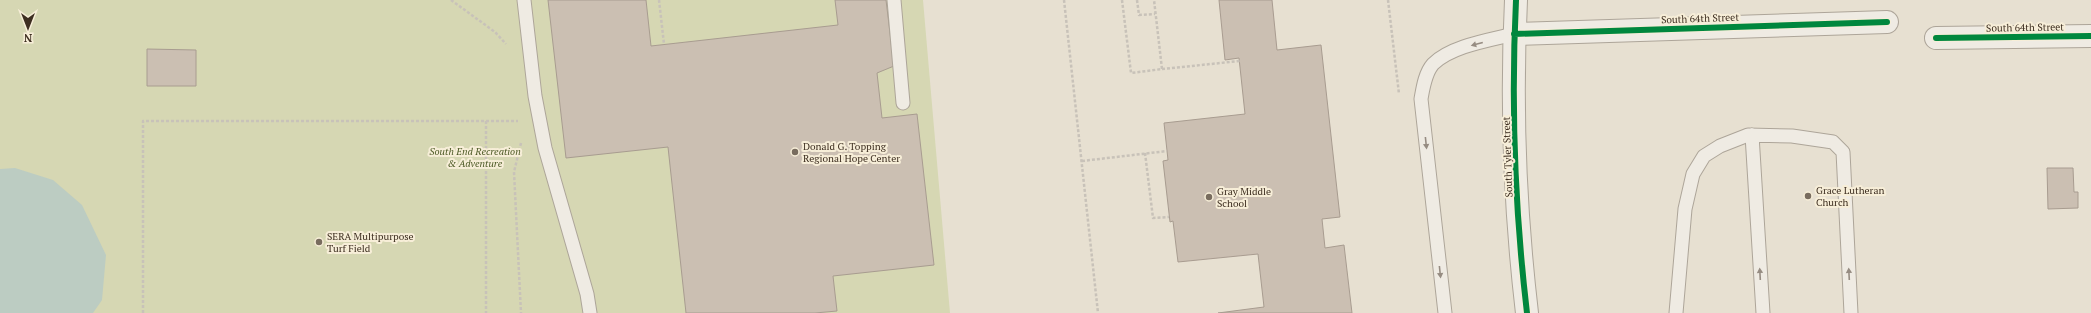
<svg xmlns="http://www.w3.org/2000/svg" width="2091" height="313" font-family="'PT Serif',serif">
  <rect width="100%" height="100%" fill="#e7e0d1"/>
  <path fill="#d6d7b3" d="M0 0H923L950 313H0Z"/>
  <path fill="#bcccc2" d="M15 168 53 180 82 205 106 255 102 300 93 313H0V169Z"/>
  <path fill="#cbbfb2" stroke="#a89c90" d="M548 0H646L651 46 838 25 835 0H886L894 66 877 73 882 118 917 114 934 265 833 276 837 311 815 313H686L668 147 566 158Z
    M1219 0H1272L1277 50 1321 45 1340 217 1322 219 1325 248 1344 245 1352 313H1218L1264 307 1258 254 1178 262 1173 221 1170 222 1163 161 1168 160 1164 123 1245 114 1239 58 1225 60Z
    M147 49 196 50V86H147Z
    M2047 168H2073L2074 192H2078V208L2048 209Z"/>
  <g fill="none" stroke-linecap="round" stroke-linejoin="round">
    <defs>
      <path id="service" d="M524 0 535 96 545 148 587 294 590 313
        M894 0 903 103
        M1752 135 1763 313
        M1445 313 1421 99C1423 88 1425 73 1433 64 1451 46 1490 40 1514 34
        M1676 313 1685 209 1693 174 1704 156 1720 146 1748 135 1792 136 1833 142 1843 152 1851 313"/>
      <path id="minor" d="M1514 34 1887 22
        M1936 38 2091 36"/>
      <path id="tertiary" d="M1516 0C1511 102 1515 211 1527 313"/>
    </defs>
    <use href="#service" stroke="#ada599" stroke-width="15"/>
    <use href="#minor" stroke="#ada599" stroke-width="24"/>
    <use href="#tertiary" stroke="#ada599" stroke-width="24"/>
    <path stroke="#c8c2b9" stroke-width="2.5" stroke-dasharray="3 2" stroke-linecap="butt" d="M451 0 495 32 506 44
      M659 0 664 44
      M1064 0 1098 313
      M1122 0 1131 73 1162 69 1154 0
      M1137 0 1139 15 1155 14
      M1388 0 1399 94
      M1162 69 1240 61
      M486 121V313
      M521 143 514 172 521 313
      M1145 153 1153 218 1169 217
      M1082 161 1167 151
      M143 313V121H518"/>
    <use href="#service" stroke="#efebe3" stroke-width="13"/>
    <use href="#minor" stroke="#efebe3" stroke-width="22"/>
    <use href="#tertiary" stroke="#efebe3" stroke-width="22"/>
    <defs>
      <path id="cycleway" d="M1516 0C1511 102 1515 211 1527 313
        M1514 34 1887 22
        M1936 38 2091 36"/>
    </defs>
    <use href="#cycleway" stroke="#f7eed8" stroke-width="8"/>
    <use href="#cycleway" stroke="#00873e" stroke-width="6"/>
  </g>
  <defs><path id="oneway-solid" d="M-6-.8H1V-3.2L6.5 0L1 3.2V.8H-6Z"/></defs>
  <g fill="#968c82">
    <use href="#oneway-solid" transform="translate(1477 44) rotate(165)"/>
    <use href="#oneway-solid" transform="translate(1426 143) rotate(84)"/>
    <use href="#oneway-solid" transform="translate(1440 272) rotate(84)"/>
    <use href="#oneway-solid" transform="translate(1760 274) rotate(-93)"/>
    <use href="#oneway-solid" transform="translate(1849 274) rotate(-93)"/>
  </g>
  <g fill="#786c5e" stroke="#f7eed8" stroke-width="1.5">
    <circle cx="795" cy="152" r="4"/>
    <circle cx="1808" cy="196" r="4"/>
    <circle cx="1209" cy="197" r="4"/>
    <circle cx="319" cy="242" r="4"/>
  </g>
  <g text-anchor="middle" stroke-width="4" stroke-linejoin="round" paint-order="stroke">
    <g font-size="10" fill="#3d2e20" stroke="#f7eed8">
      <text transform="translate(1700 18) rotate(-2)" y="4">South 64th Street</text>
      <text transform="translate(2025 27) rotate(-1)" y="4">South 64th Street</text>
      <text transform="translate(1507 157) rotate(-92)" y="4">South Tyler Street</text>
    </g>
    <g font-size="10" fill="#3d2e20" stroke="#f7eed8" text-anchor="start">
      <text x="803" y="150">Donald G. Topping<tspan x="803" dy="12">Regional Hope Center</tspan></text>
      <text x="1816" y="194">Grace Lutheran<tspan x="1816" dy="12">Church</tspan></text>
      <text x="1217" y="195">Gray Middle<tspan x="1217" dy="12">School</tspan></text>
      <text x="327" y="240">SERA Multipurpose<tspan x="327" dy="12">Turf Field</tspan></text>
    </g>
    <g font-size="10" font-style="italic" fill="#4d5a26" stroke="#f7eed8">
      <text x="475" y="155">South End Recreation<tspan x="475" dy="12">&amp; Adventure</tspan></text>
    </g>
  </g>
  <g transform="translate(28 28) rotate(180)" stroke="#f7eed8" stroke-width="3" paint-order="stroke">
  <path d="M0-3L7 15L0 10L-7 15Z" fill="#3d2e20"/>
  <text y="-6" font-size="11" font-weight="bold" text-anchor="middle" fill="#3d2e20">N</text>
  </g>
</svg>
